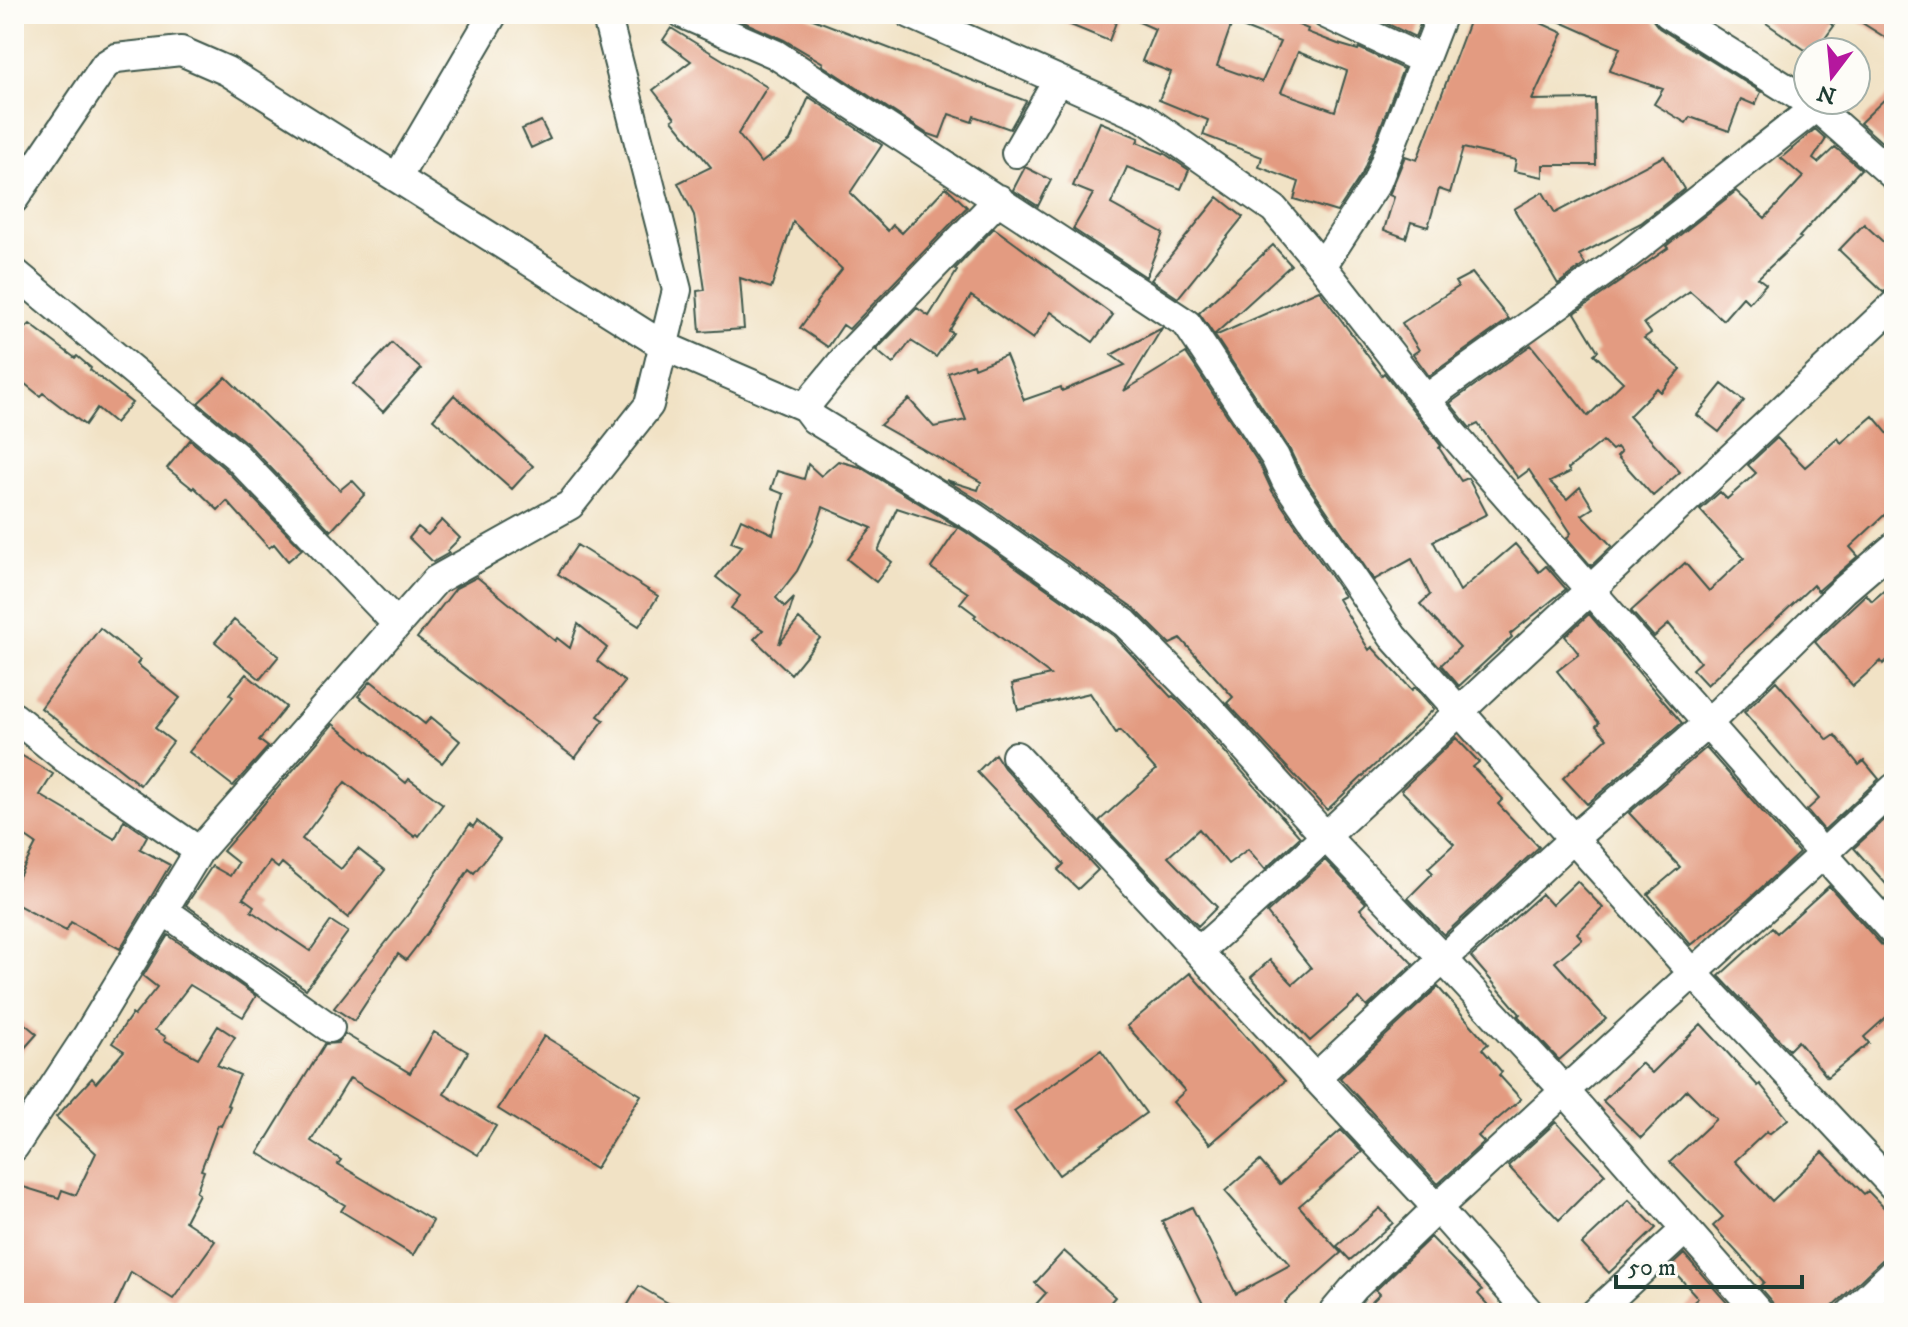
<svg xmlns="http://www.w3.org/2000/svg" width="1908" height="1327" font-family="'IM FELL DW Pica',serif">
  <rect width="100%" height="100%" fill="#fdfcf7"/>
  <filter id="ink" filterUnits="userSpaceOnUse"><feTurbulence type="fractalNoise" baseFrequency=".0125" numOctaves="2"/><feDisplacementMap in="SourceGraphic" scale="16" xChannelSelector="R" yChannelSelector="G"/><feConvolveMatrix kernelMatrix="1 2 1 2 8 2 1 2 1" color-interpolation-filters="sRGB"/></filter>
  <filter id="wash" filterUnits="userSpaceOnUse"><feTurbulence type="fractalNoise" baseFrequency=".006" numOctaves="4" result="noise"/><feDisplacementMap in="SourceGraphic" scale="32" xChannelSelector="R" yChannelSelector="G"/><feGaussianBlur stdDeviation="1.8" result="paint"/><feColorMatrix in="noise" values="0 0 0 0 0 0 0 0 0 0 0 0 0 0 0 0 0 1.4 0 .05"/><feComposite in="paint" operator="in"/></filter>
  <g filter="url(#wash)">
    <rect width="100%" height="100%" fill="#f1e2c5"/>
    <g id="blocks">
      <path fill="#e39b81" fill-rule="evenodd" d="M726 14H800L1026 101 1010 129 974 116 972 122 949 114 940 138 926 133 822 65 823 63 784 40Z
        M1044 14H1119L1109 41Z
        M1121 14H1273L1308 29 1307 32 1338 44 1358 50 1359 48 1403 69 1362 174 1337 212 1294 199 1299 182 1259 167 1262 157 1203 135 1208 120 1159 100 1171 72 1142 61 1155 29ZM1232 23 1280 42 1262 82 1217 66ZM1298 52 1347 71 1335 111 1281 92Z
        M1372 14H1424L1415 37 1371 16Z
        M1472 14H1521L1563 33 1532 100 1595 99 1596 165H1543V177L1514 171 1516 160 1463 148 1450 193 1439 189 1428 227 1411 222 1406 238 1384 230 1394 197 1389 195 1405 156 1417 160Z
        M1543 14H1648L1659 28 1761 92 1755 105 1741 99 1729 131 1690 117 1686 123 1654 104 1663 89 1609 71 1620 48Z
        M1753 14H1817L1834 26 1815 52H1808Z
        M1848 14H1894V43Z
        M671 28 767 87 738 134 761 163 790 141 809 97 882 145 850 193 888 231 893 225 902 233 946 187 967 207 849 329 843 325 828 347 800 328 817 304 816 303 842 269 793 222 771 288 740 278 744 329 700 332 697 291 705 290 694 215 678 183 711 167 672 120 675 118 653 90 691 61 663 40Z
        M1894 90V153L1860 123Z
        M541 121 550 139 531 148 522 129Z
        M1100 122 1139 138 1137 142 1165 154 1189 170 1181 189 1127 167 1111 204 1163 233 1146 277 1073 229 1093 194 1073 186Z
        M1815 129 1826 139 1813 159 1818 163 1835 147 1861 169 1799 237 1801 238 1758 278 1766 284 1749 303 1743 297 1723 320 1690 291 1644 323 1651 333 1644 338 1681 369 1661 392 1657 388 1629 416 1680 472 1653 496 1617 456 1621 452 1617 447 1612 450 1603 441 1568 469 1570 472 1550 482 1567 499 1580 487 1593 508 1582 515 1612 546 1591 566 1567 538 1571 533 1529 470 1518 478 1478 424 1470 428 1450 403 1531 345 1588 416 1623 382 1594 354 1598 351 1575 313 1668 248 1666 246 1736 191 1765 218 1803 177 1781 158Z
        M1664 156 1684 189 1641 223 1579 255 1585 264 1558 284 1514 209 1543 192 1555 213Z
        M1025 167 1051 180 1038 206 1013 190Z
        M1218 197 1243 217 1178 298 1151 280Z
        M1864 224 1894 252V288L1883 292 1839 250Z
        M994 228 1113 315 1093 342 1051 312 1033 339 971 296 949 331 953 333 936 357 911 341 893 364 876 350 917 308 929 316 957 271 955 269Z
        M1273 245 1291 265 1214 335 1199 313Z
        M1472 273 1509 319 1429 376 1413 354 1419 350 1402 323 1458 287 1455 282Z
        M1319 290 1382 375 1384 373 1441 446 1439 448 1461 481 1468 478 1487 514 1433 541 1460 591 1515 544 1539 572 1546 566 1566 589 1510 634 1512 637 1459 686 1441 665 1460 647 1420 604 1430 595 1412 559 1374 580 1301 473 1289 448 1215 336Z
        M14 320 25 329 30 324 75 358 77 356 91 368 90 370 132 403 115 423 97 408 85 425 43 393 40 396 14 375Z
        M1162 328 1124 391 1186 353 1260 465 1272 491 1344 596 1338 599 1369 650 1372 647 1412 690 1415 687 1434 709 1327 810 1227 703 1233 697 1181 639 1170 644 1135 609 985 504 946 480 978 490 981 482 880 425 909 399 934 427 966 420 948 373 973 364 974 368 1006 355 1024 400 1061 387 1062 391 1125 365 1111 355Z
        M392 343 421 369 383 412 353 384Z
        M226 377 340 490 352 480 365 494 331 531 249 445 198 403Z
        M1722 384 1744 401 1719 432 1697 415Z
        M454 395 533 466 512 489 433 419Z
        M1873 416 1894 441V506L1850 547 1858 556 1818 591 1813 585 1707 685 1692 669 1700 662 1669 624 1654 637 1631 611 1685 563 1709 591 1744 558 1700 510 1720 492 1727 499 1756 473 1748 465 1777 438 1805 467 1838 438 1841 443Z
        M190 440 225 469 302 549 288 561 274 544 269 548 227 501 218 510 194 487 193 489 167 468Z
        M838 461 860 467 966 532 1114 636 1171 697 1173 696 1201 725 1300 837 1265 869 1248 849 1228 864 1199 829 1168 857 1217 907 1198 926 1099 821 1156 770 1120 730 1116 733 1090 693 1018 710 1012 684 1050 675 974 617 976 615 960 603 968 593 931 568 958 528 897 508 878 551 892 562 876 582 847 559 872 528 823 507 812 541 797 571 776 598 785 607 794 598 779 644 799 619 820 638 791 674 754 639 763 630 731 608 740 596 716 577 742 546 731 542 741 519 773 534 784 494 771 489 777 471 804 479 808 464 821 476Z
        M442 520 460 538 447 551 449 553 433 562 409 538 418 527 428 535Z
        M577 545 658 596 639 626 558 574Z
        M477 577 555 641 557 638 570 648 578 624 607 648 597 661 625 682 598 716 604 720 575 758 417 638 456 588Z
        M1894 582V654L1883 664 1881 661 1853 686 1815 642 1866 594 1872 601Z
        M1589 614 1682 723 1587 804 1563 778 1607 738 1596 726 1599 723 1557 671 1579 654 1565 636Z
        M234 620 279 656 260 679 215 642Z
        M100 628 140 660 137 664 180 698 155 728 173 742 140 785 41 708Z
        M246 674 286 707 259 740 268 747 233 786 189 752 233 697 229 694Z
        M371 681 425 724 431 717 460 741 442 763 358 696Z
        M1776 681 1828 740 1835 735 1859 765 1864 761 1879 779 1824 830 1807 810 1819 799 1744 712Z
        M333 724 406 783 409 779 443 804 419 836 417 834 415 837 345 782 302 839 341 869 358 849 385 870 348 918 282 863 278 868 270 862 243 898 254 906 251 911 310 951 331 921 348 932 306 989 186 905 212 866 230 876 238 863 223 851Z
        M1456 738 1479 762 1473 767 1503 799 1498 804 1539 847 1444 935 1408 898 1433 873 1428 868 1454 844 1401 790Z
        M1706 748 1799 853 1748 900 1691 945 1648 894 1680 867 1629 813Z
        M14 751 53 774 40 795 115 839 124 820 147 836 140 849 170 865 120 949 71 922 66 931 14 903V886L36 844 14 829Z
        M995 754 1004 768 1098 870 1078 889 1058 870 1064 864 977 772Z
        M1894 811V893L1854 848Z
        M477 821 500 840 474 873 469 869 427 933 406 960 398 954 354 1021 334 1008 410 912 470 824 473 827Z
        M1325 860 1366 903 1360 909 1413 964 1367 1007 1359 998 1310 1041 1251 977 1270 960 1293 984 1311 968 1267 913Z
        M1577 881 1603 908 1577 933 1582 939 1555 962 1606 1019 1559 1060 1518 1016 1520 1014 1471 957 1542 894 1552 905Z
        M1829 886 1894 959V1010L1864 1037 1869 1043 1827 1077 1798 1041 1789 1050 1719 976 1772 928 1777 933Z
        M168 935 256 996 243 1017 190 985 155 1030 166 1037 164 1040 198 1058 218 1026 235 1037 217 1065 240 1075 227 1105 230 1106 221 1126 218 1125 201 1170 204 1171 196 1192 199 1194 185 1221 215 1241 173 1299 131 1272 112 1313H14V1184L59 1198 62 1190 76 1195 96 1153 56 1117 92 1078 96 1083 124 1051 112 1043 132 1014 134 1016 157 987 143 976Z
        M1190 973 1285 1081 1210 1144 1173 1102 1185 1091 1127 1026Z
        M1438 987 1488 1044 1482 1049 1502 1072 1499 1075 1521 1099 1478 1136 1484 1142 1438 1184 1340 1078Z
        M14 1015 37 1034 14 1060Z
        M1701 1024 1758 1086 1760 1084 1788 1119 1769 1134 1767 1131 1735 1161 1772 1201 1823 1152 1864 1194 1868 1191 1894 1218V1253L1882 1260 1826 1313H1776L1772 1302 1759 1287 1764 1282 1713 1226 1723 1217 1670 1162 1716 1119 1687 1090 1641 1138 1603 1101 1641 1063 1652 1073Z
        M434 1032 468 1052 444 1094 496 1126 478 1155 350 1078 311 1141 341 1160 338 1164 433 1221 413 1255 341 1211 345 1205 258 1153 325 1044 338 1043 345 1034 410 1073Z
        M544 1036 641 1095 595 1169 498 1109Z
        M1101 1050 1146 1113 1059 1175 1014 1111Z
        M1556 1122 1605 1174 1559 1220 1508 1166Z
        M1341 1130 1362 1152 1299 1206 1341 1253 1285 1302 1291 1313H1201L1206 1310 1162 1221 1192 1207 1236 1294 1290 1265 1225 1191 1260 1161 1280 1184Z
        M1629 1200 1656 1228 1609 1273 1582 1244Z
        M1380 1208 1393 1223 1350 1260 1337 1246Z
        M1431 1237 1482 1290 1478 1294 1495 1313H1361L1380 1294 1376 1290Z
        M1064 1251 1115 1297 1101 1313H1028L1046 1293 1035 1283Z
        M1684 1254 1736 1313H1682L1698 1298 1670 1267Z
        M639 1286 685 1313H623Z"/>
    </g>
  </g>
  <g filter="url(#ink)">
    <use href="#blocks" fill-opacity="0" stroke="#3e564a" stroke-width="2"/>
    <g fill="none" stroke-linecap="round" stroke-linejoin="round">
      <defs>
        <path id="minor" d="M683 14 775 54 1187 324 1275 457 1286 481 1393 637 1693 973 1894 1187
          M910 14 1144 118 1274 209 1322 266 1377 182 1442 14
          M1326 14 1424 60
          M1668 14 1816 107 1894 176
          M1016 153 1058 80
          M397 178 493 14
          M14 199 105 65 116 58 181 51 227 71 664 346 805 407 814 419 975 518 1125 623 1207 706 1327 838 1443 959 1565 1091 1759 1313
          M14 272 237 457 397 624
          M1894 305 1590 590 1823 854 1894 788
          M1426 399 1626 256 1816 107
          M805 407 847 356 999 199
          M14 717 66 759 199 851 436 580 570 505 649 405 677 290 606 14
          M1016 756 1437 1208 1823 854 1894 933
          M163 910 330 1028
          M1199 951C1332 834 1459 710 1590 590L1453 434 1322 266
          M1315 1078 1574 838 1708 723 1844 590 1894 547
          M14 1147 87 1036 199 851
          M1333 1313 1354 1288 1437 1208 1530 1313
          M1595 1313 1686 1229
          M1851 1313 1894 1272"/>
      </defs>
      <use href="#minor" stroke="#3e564a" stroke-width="32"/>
      <use href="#minor" stroke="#fff" stroke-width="28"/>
    </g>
  </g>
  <rect width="1908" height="1327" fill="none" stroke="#fdfcf7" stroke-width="48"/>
  <g transform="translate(1832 76) rotate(196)"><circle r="38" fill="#fdfcf7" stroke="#a4b0a9" stroke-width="2"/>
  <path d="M0-6L14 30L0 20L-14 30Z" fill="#b5179e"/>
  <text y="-12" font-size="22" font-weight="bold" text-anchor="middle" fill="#1f3d34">N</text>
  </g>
  <path d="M1616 1275v12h186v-12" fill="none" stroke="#1f3d34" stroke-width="4"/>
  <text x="1628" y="1275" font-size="24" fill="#1f3d34" stroke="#fdfcf7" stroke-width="6" paint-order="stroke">50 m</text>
</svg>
